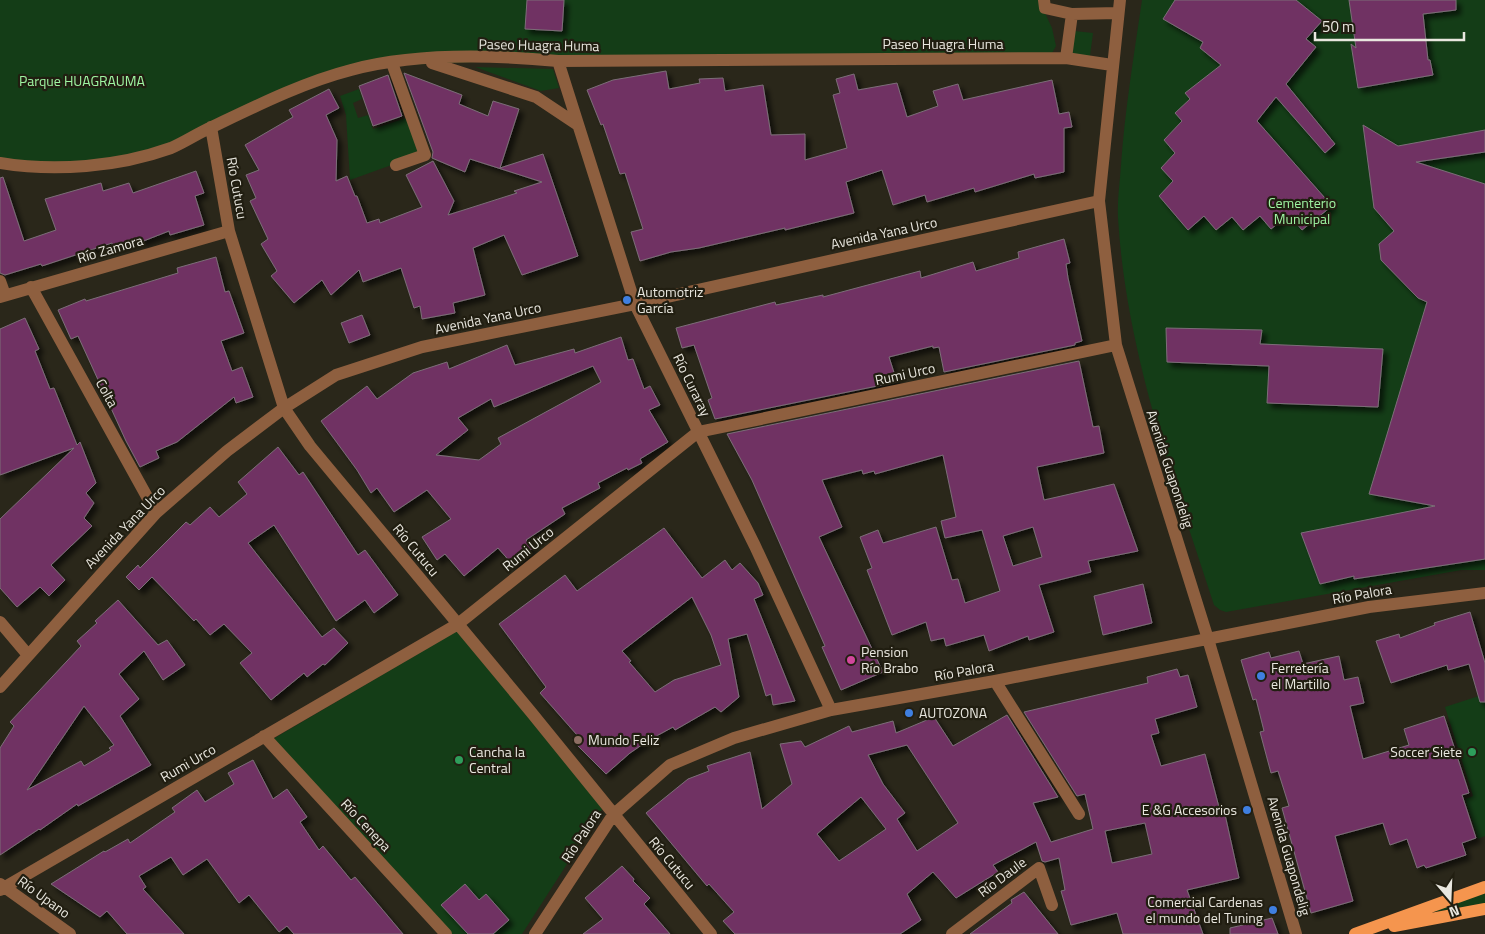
<svg xmlns="http://www.w3.org/2000/svg" width="1485" height="934" font-family="'Titillium Web',sans-serif">
  <defs>
    <filter id="shadow"><feDropShadow dx="4.5" dy="4.5" stdDeviation="2.5" flood-color="#0009"/></filter>
  </defs>
  <rect width="100%" height="100%" fill="#2a271a"/>
  <path fill="#143d17" d="M0 0H1039L1052 28 1056 46 1051 55 578 58 350 67 170 144 101 162 34 166 0 160Z
    M1142 0H1485V570H1461L1226 612 1220 610 1214 605C1173 479 1126 351 1118 218 1117 200 1120 182 1121 165 1125 109 1134 55 1142 0Z
    M1065 30 1093 33 1090 56 1062 53Z
    M475 67 553 69 559 88 541 91Z
    M359 89 362 99 353 103 358 118 368 115 373 129 409 117 422 154 350 180 346 115 340 96Z
    M457 631 603 808 522 934H452L273 739Z
    M1485 694V836L1478 839 1465 799 1473 796 1445 707Z
    M1485 892V903L1428 913Z"/>
  <path fill="#703263" stroke="#7c6e78" fill-rule="evenodd" filter="url(#shadow)" d="M527 0H564L562 31 525 29Z
    M1175 0H1296L1322 21 1306 39 1316 47 1286 84 1335 144 1325 153 1276 97 1257 121 1332 206 1302 230 1289 215 1271 229 1260 216 1243 230 1232 217 1216 230 1204 216 1188 230 1159 196 1173 181 1161 168 1175 153 1164 140 1182 121 1175 113 1190 99 1185 93 1221 65 1200 48 1203 42 1163 19Z
    M1349 0H1456V10L1423 14 1428 60H1430L1433 75 1358 88 1351 44 1356 48Z
    M666 71 669 89 700 83 699 79 723 78 725 91 763 85 771 135 805 134V160L847 148 833 95 840 93 836 79 854 74 858 90 897 83 907 117 938 106 933 91 958 84 963 100 1052 80 1059 114 1069 112 1072 127 1064 128V172L1035 178 1034 174 975 192 974 188 927 202 925 195 893 205 882 170 846 182 854 213 785 230V228L699 248 671 252 640 261 631 232 643 229 625 173 620 174 603 124 601 125 587 90 613 80Z
    M404 73 462 95 459 104 488 116 493 101 519 109 500 168 543 154 578 256 522 275 504 235 473 248 485 295 453 303 455 313 422 319 420 306 414 308 401 268 363 282 359 270 331 295 322 280 294 303 271 276 277 271 261 244 268 239 250 201 256 198 246 175 259 170 245 145 293 117 289 110 329 89 339 108 326 115 337 140 336 181 347 176 355 196H357L367 223 379 219 380 223 422 207 406 175 433 161 454 201 448 215 517 193 514 191 542 182 470 159 465 172 432 158 433 152Z
    M388 75 402 116 373 126 359 86Z
    M1363 125 1398 146 1485 130V152L1416 162 1485 184V559L1354 579V576L1320 584 1301 533 1435 506 1369 494 1427 302 1418 298 1381 260 1379 244 1394 231 1374 208Z
    M196 171 204 193 195 196 204 225 170 235 169 231 141 242 140 239 113 247 112 243 42 266 41 264 5 275 0 273V178L3 177 24 241 56 230 45 199 101 183 103 191 129 183 133 193Z
    M1064 239 1070 263 1066 264 1068 278 1082 341 1075 343V345L944 372 939 347 933 348V346L889 357 897 382 715 419 708 400 712 398 694 345 682 348 676 328 775 302 776 305 823 295V297L920 271 921 278 973 262 976 271 1019 258 1018 252Z
    M216 257 225 292 229 291 244 333 221 341 232 371 242 367 253 397 236 403 234 397 177 442 156 451 159 458 140 467 126 441 78 336 71 339 58 310 85 299 86 301 178 273 177 268Z
    M362 315 370 335 349 343 341 323Z
    M25 318 39 349 35 351 50 389 54 388 77 445 80 442 96 483 86 493 94 503 84 518 92 526 51 565 65 580 49 596 40 587 17 607 0 588V519L74 448 0 475V329Z
    M1166 328 1262 330 1260 344 1383 349 1378 407 1267 403 1269 366 1167 362Z
    M621 337 628 360 633 359 644 389 650 386 660 405 649 410 668 442 640 459 642 463 628 470 627 468 598 483 600 488 562 508 565 514 526 540 533 548 513 565 498 548 464 576 445 554 437 560 422 537 451 519 427 490 394 512 377 488 371 493 357 470 321 421 367 386 377 399 413 373 447 362 449 369 507 345 515 365 574 349 575 353ZM593 366 601 382 498 438 501 444 479 460 436 455 468 430 458 418 491 399 494 407Z
    M1079 361 1093 427 1099 426 1104 453 1037 467 1044 500 1114 484 1138 551 1088 561 1091 572 1039 585 1054 632 1029 640 1028 636 989 651 984 635 946 646 944 638 931 641 926 622 892 635 867 570 872 568 860 537 878 530 883 543 936 527 952 580 958 579 965 603 1000 591 982 530 945 538 941 521 956 517 943 455 875 474 874 471 863 474 862 470 822 480 842 527 819 537 883 672 841 690 822 647 825 646 752 480 727 434ZM1033 527 1042 557 1013 566 1003 536Z
    M278 447 299 475 303 472 358 555 365 550 398 595 374 613 365 600 336 621 274 525 248 543 322 637 334 628 348 643 325 665 323 664 307 677 304 673 271 700 240 663 252 653 224 624 210 635 196 619 194 621 152 577 139 590 126 577 138 565 140 568 186 522 190 525 210 507 219 517 247 494 238 482Z
    M664 528 702 578 725 560 732 570 740 563 758 583 763 595 754 599 795 701 773 705 771 694 766 696 747 634 728 639 739 697 721 712 715 707 675 730 673 727 649 740 630 753 606 774 572 740 577 735 540 693 546 687 499 624 565 575 577 591ZM692 597 711 635 721 665 674 680 655 692 629 662 631 661 622 651Z
    M1143 584 1152 623 1103 635 1094 596Z
    M118 600 158 645 167 640 185 665 163 680 144 651 119 674 139 699 120 716 151 765 78 806 77 804 40 830 39 829 0 855V748L14 726 10 722 81 646 77 641 97 623 95 621ZM84 706 114 745 109 748 111 750 84 766 81 761 27 790Z
    M1470 612 1485 663V702H1480L1469 664 1448 670 1447 665 1391 683 1376 641 1399 634 1400 638 1435 625 1434 623Z
    M1299 651 1303 664 1339 656 1344 680 1358 677 1364 703 1350 706 1363 759 1409 745 1404 729 1444 716 1469 793 1462 795 1476 838 1462 843 1466 855 1426 868 1424 865 1417 868 1407 839 1390 845 1383 823 1335 836 1353 901 1311 913 1282 808 1289 806 1278 771 1271 773 1260 732 1264 731 1256 699 1253 700 1241 660 1269 652 1271 658Z
    M1177 669 1180 677 1188 675 1197 707 1155 719 1159 733 1151 735 1161 766 1205 754 1220 811 1224 810 1239 878 1187 890 1203 934H1123L1117 913 1071 925 1061 891 1065 890 1059 858 1045 862 1042 861 1036 842 993 865 998 872 956 898 933 872 907 894 921 920 900 934H735L723 921 734 912 709 884 707 886 646 813 688 779 709 771 707 766 750 752 762 809 792 784 780 744 801 741 805 747 849 726 852 732 893 721 896 733 934 717 953 746 1007 715 1058 797 1033 803 1051 842 1093 829 1085 794 1077 796 1024 712 1148 683 1147 677ZM907 745 958 823 917 851 897 819 905 813 883 784 868 755ZM861 797 886 829 839 861 817 834ZM1145 823 1152 854 1112 863 1105 831Z
    M253 760 273 799 287 789 307 817 300 822 319 850 323 846 351 880 355 877 403 934H294L287 926 279 932 249 895 239 903 207 859 183 875 171 857 139 876 146 887 143 889 184 934H127L107 911 100 917 51 884 104 851 105 852 128 839 130 843 175 812 172 808 197 790 205 802 234 784 228 773Z
    M622 866 634 879 633 881 650 898 644 904 670 934H583L603 919 585 898Z
    M465 884 479 900 486 894 509 920 493 934H468L441 905Z
    M1024 892 1058 934H970L1012 903 1011 900Z
    M1272 918 1278 934H1230V928Z"/>
  <g fill="none" stroke-linecap="round" stroke-linejoin="round">
    <path stroke="#8e5f3f" stroke-width="12" d="M1044 0 1045 8 1072 14 1118 13
      M1120 0 1099 201 1116 345 1208 639 1296 934
      M1066 58 1072 14
      M558 61 635 304 755 546 831 710
      M392 63 425 155 396 165
      M432 63 536 97 578 125
      M211 127 229 231 284 408 310 446 531 712 711 934
      M0 163C55 172 118 167 171 148 185 142 198 133 212 127 256 106 304 82 351 70 414 53 494 55 558 61L1066 58 1112 65
      M0 281 5 295
      M31 287 156 513
      M0 297 229 231
      M0 622 28 655
      M995 681 1079 814
      M0 687 156 513 227 451 284 408 336 375 422 347 635 304 1099 201
      M264 736 446 934
      M0 884 70 934
      M0 890 458 624 698 432 1116 345
      M535 934 613 815 670 765 734 738 831 710 995 681 1369 607 1485 593
      M952 934 1039 868 1052 905"/>
    <path stroke="#f5954e" stroke-width="12" d="M1394 926 1485 909
      M1355 934 1485 887"/>
  </g>
  <g fill="#3f7fe0" stroke="#211e11" stroke-width="2">
    <circle cx="627" cy="300" r="5"/>
    <circle cx="1261" cy="676" r="5"/>
    <circle cx="909" cy="713" r="5"/>
    <circle cx="1247" cy="810" r="5"/>
    <circle cx="1273" cy="910" r="5"/>
  </g>
  <circle fill="#d1479c" stroke="#211e11" stroke-width="2" cx="851" cy="660" r="5"/>
  <circle fill="#8d6e63" stroke="#211e11" stroke-width="2" cx="578" cy="740" r="5"/>
  <g fill="#2e9e5b" stroke="#211e11" stroke-width="2">
    <circle cx="1472" cy="752" r="5"/>
    <circle cx="459" cy="760" r="5"/>
  </g>
  <g text-anchor="middle" stroke-width="4.5" stroke-linejoin="round" paint-order="stroke">
    <g font-size="14" fill="#e9e7df" stroke="#211e11">
      <text x="943" y="49">Paseo Huagra Huma</text>
      <text transform="translate(539 45) rotate(1)" y="5">Paseo Huagra Huma</text>
      <text transform="translate(237 188) rotate(80)" y="5">Río Cutucu</text>
      <text transform="translate(884 233) rotate(-12)" y="5">Avenida Yana Urco</text>
      <text transform="translate(110 249) rotate(-16)" y="5">Río Zamora</text>
      <text transform="translate(488 318) rotate(-12)" y="5">Avenida Yana Urco</text>
      <text transform="translate(905 374) rotate(-12)" y="5">Rumi Urco</text>
      <text transform="translate(692 385) rotate(64)" y="5">Río Curaray</text>
      <text transform="translate(107 393) rotate(61)" y="5">Colta</text>
      <text transform="translate(1170 469) rotate(72)" y="5">Avenida Guapondelig</text>
      <text transform="translate(125 527) rotate(-46)" y="5">Avenida Yana Urco</text>
      <text transform="translate(528 549) rotate(-39)" y="5">Rumi Urco</text>
      <text transform="translate(416 550) rotate(50)" y="5">Río Cutucu</text>
      <text transform="translate(1362 594) rotate(-10)" y="5">Río Palora</text>
      <text transform="translate(964 671) rotate(-10)" y="5">Río Palora</text>
      <text transform="translate(188 763) rotate(-30)" y="5">Rumi Urco</text>
      <text transform="translate(366 825) rotate(47)" y="5">Río Cenepa</text>
      <text transform="translate(581 836) rotate(-57)" y="5">Río Palora</text>
      <text transform="translate(1289 856) rotate(74)" y="5">Avenida Guapondelig</text>
      <text transform="translate(672 863) rotate(50)" y="5">Río Cutucu</text>
      <text transform="translate(1002 877) rotate(-37)" y="5">Río Daule</text>
      <text transform="translate(44 897) rotate(36)" y="5">Río Upano</text>
    </g>
    <g font-size="14" fill="#9ef4a1" stroke="#211e11">
      <text x="82" y="86">Parque HUAGRAUMA</text>
      <text x="1302" y="208">Cementerio<tspan x="1302" dy="16">Municipal</tspan></text>
    </g>
    <g font-size="14" fill="#e9e7df" stroke="#211e11" text-anchor="start">
      <text x="637" y="297">Automotriz<tspan x="637" dy="16">García</tspan></text>
      <text x="861" y="657">Pension<tspan x="861" dy="16">Río Brabo</tspan></text>
      <text x="1271" y="673">Ferretería<tspan x="1271" dy="16">el Martillo</tspan></text>
      <text x="919" y="718">AUTOZONA</text>
      <text x="588" y="745">Mundo Feliz</text>
      <text x="469" y="757">Cancha la<tspan x="469" dy="16">Central</tspan></text>
      <text x="1462" y="757" text-anchor="end">Soccer Siete</text>
      <text x="1237" y="815" text-anchor="end">E &amp;G Accesorios</text>
      <text x="1263" y="907" text-anchor="end">Comercial Cardenas<tspan x="1263" dy="16">el mundo del Tuning</tspan></text>
    </g>
  </g>
  <g transform="translate(1450 899) rotate(161)" stroke="#211e11" stroke-width="4" paint-order="stroke">
  <path d="M0-4L9 19L0 12L-9 19Z" fill="#e9e7df"/>
  <text y="-8" font-size="14" font-weight="bold" text-anchor="middle" fill="#e9e7df">N</text>
  </g>
  <path d="M1315 32v8h149v-8" fill="none" stroke="#e9e7df" stroke-width="2.5"/>
  <text x="1322" y="32" font-size="15" fill="#e9e7df" stroke="#211e11" stroke-width="4" paint-order="stroke">50 m</text>
</svg>
